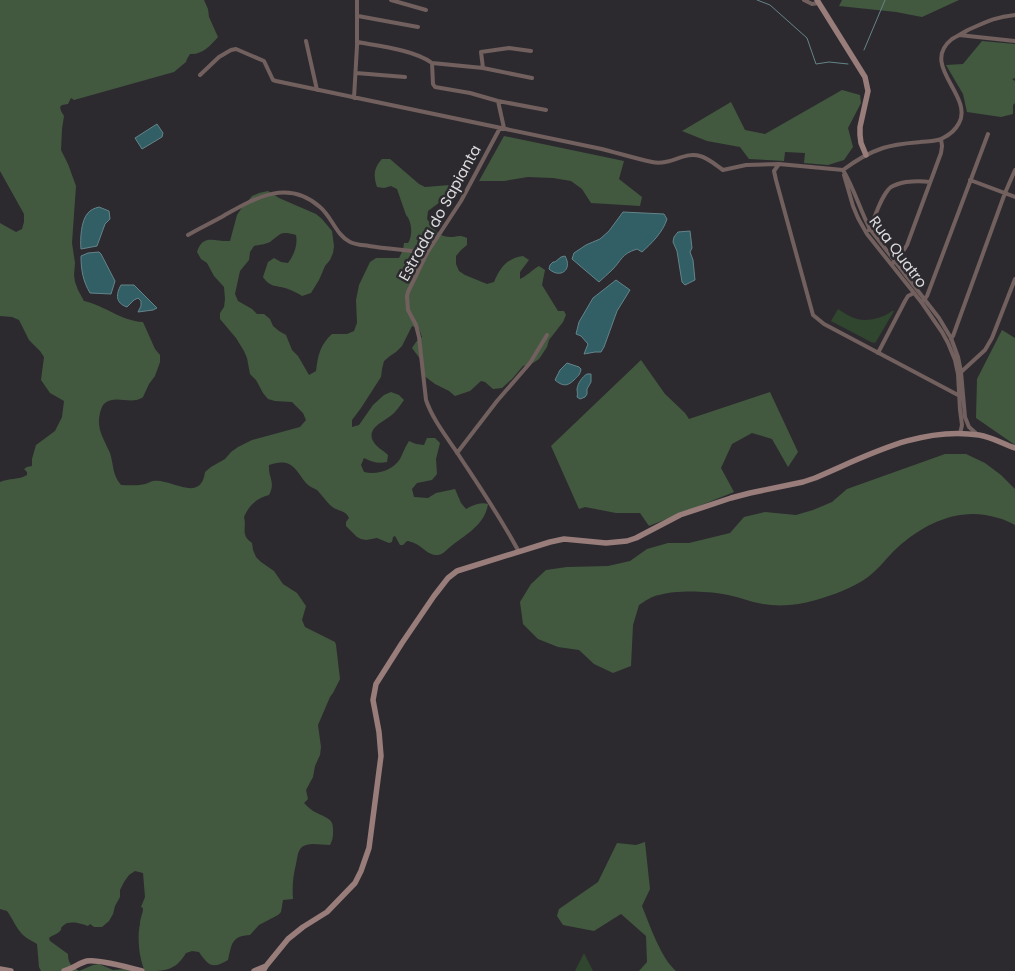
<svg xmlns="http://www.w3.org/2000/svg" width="1015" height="971" font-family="Poppins,sans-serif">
  <rect width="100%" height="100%" fill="#2c2a2f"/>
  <path fill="#30462e" d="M838 309C844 313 850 317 857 319 868 322 883 318 892 311H894L877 340 875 343 871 342 831 321Z
    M584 953 593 971H575Z"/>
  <path fill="#42593f" d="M0 0H204L208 9 209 17 218 37C210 46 202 55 190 54L187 59 186 62 174 72 74 100 71 98 68 104 62 105 60 107 61 111 64 116 62 129 61 150 68 164 76 186 72 243 75 263 74 275 75 282 78 290 84 301C106 306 121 321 143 322L155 349 160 355V362L155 376 149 384 143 397C142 398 137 400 136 400 126 402 114 396 105 403 102 405 101 410 100 413 96 429 104 439 110 453 114 466 112 474 121 485 129 485 138 486 145 484 147 484 151 481 153 481 171 478 201 504 205 472L211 467 225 459 231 452 238 447 252 440 300 427 306 420 303 413 292 402 275 401 268 399 263 393 256 380 250 374 247 358 244 351 236 338 220 319V313L224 307 225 299 224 287 214 276 207 263 201 259 197 252C203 233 215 242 230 241L237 215 241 209 252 196 259 193 268 191 279 198 316 214 322 219 332 231 334 246 333 253 330 260 325 266 319 280 311 293 302 296C298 293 293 291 288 289 277 285 270 288 263 277L268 262 274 258 281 262 288 263C294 255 298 245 296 235 280 231 282 233 270 242 266 244 259 245 254 246L250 252 249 260 240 271 235 294 238 301 252 309 257 314H264L270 319 273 326 279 331 286 335 292 350 298 356 309 375 316 371C318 355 320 345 332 334H347L354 331 357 323 356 300 359 285 370 262 376 258H399L403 250 404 243H408C413 236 412 221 406 215L397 189 391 186 384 188 377 187C373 175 374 168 382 159H390L419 184 425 187 450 185 453 190 448 196 428 211 427 219C433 228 438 237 450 237 459 237 458 234 467 238V245L461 250 456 256V264L459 271 465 275 487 284 494 282C500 268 507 258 523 256L529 260 520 272V279C527 276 532 270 539 266L545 270 542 285 558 311H564L566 315 563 322 549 340 547 347 539 359 533 363 523 366 512 379 502 388 493 389 485 382 481 381 470 391 455 396 449 391 435 384 423 375 421 360 412 348 416 342 422 337 419 329 412 326 402 346 396 352 390 356 384 361 382 369 381 377 361 408 352 420V427L359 425 373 405 384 395 391 392 399 395 404 400C401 404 398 409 394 413 386 421 366 427 373 441 376 447 383 450 388 455L387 462C378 464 372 462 364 458L361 465 364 472C377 475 392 471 400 459 403 453 405 447 409 441L416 444 424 445 427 438H435L440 443 436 459 437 474 432 480 417 483 412 489 414 497 428 498 436 493 455 489 461 503 466 509C473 505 480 502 488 504 485 525 465 535 450 547 446 550 444 554 438 555 428 556 422 546 414 543 413 542 407 541 407 541L403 545H400L395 536 393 537 392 542 389 543 377 538 366 540 361 539 357 537 346 526V522L349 518C345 509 337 512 330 505 326 501 322 495 317 490 314 488 310 487 307 484 301 478 297 468 289 464 282 461 276 463 269 465 268 478 276 482 269 495 257 498 249 505 244 517 247 528 240 535 252 543L253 550 256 557 261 562 274 571 283 584 297 593 306 606 302 620 305 627 335 642 336 645 340 679 333 693 330 697 318 725 321 747 320 755 315 766 313 777 306 790 308 799 304 803C308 807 312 811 317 813 328 819 334 818 333 833 333 838 332 841 330 845 322 845 313 843 306 845 297 848 298 856 296 864 293 876 292 887 293 899L283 900 281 912 278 915 259 925 250 935C231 936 232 944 228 960 212 970 208 965 199 952L192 951 186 953C175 971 166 971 145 971 139 959 137 936 140 924 140 918 143 914 143 908L141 907 145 897 143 873 135 871 129 875 124 882 120 890V897L115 906 113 914 109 921 102 927H94L90 924 88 926C82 924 70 920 64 925 58 930 64 927 59 932 56 935 52 935 49 938L50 941 68 954C68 963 71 966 79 971L93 965 99 964 113 970 126 969 135 971H41L39 967 37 944C33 941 27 939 23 935 16 928 13 919 7 911L0 909V482C9 478 19 480 27 475V472L24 469 27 467 32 466V459L36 445 55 431 62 417 64 401 50 393 41 380 44 357 40 351 29 340 19 320 12 317 0 316V223L16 232 22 229 24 222V214L0 171Z
    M842 0H959L922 17 896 12 839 6Z
    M982 41 1015 44V78L1012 79 1015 81V103L1013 105V114L1001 117 967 112 963 94 946 65 963 64Z
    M842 90 860 95 861 103 848 128 853 147 844 160 828 165 804 163 805 153 785 152 784 161 749 159 740 147 707 141 682 131 731 102 745 130 765 134Z
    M504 136 624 161 619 179 642 197 640 206 591 203 582 189 571 181 553 178 528 177 504 181H479Z
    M1002 330 1015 338V445L976 418 977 379Z
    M641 360 665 394 685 413 689 419 770 392 798 452 788 467 772 439 752 433 732 444 721 468 734 492 649 526 640 513H616L585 507 579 509 551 446Z
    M945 454H966L985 463 1001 475 1015 489V525C1009 522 1003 519 998 518 960 506 925 523 897 548 887 557 879 569 868 577 853 588 833 595 816 600 799 605 781 607 763 604 750 602 737 596 723 594 706 591 675 590 659 595 652 596 645 601 639 605L633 625 631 666 613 673 594 664 579 650 558 647 538 639 523 624 520 602 531 584 546 570 567 567 608 566 630 561 647 549 668 543H689L730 533 744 517 765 512 796 515 813 510 832 502 847 489Z
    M645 842 650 889 642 906C650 926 661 958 676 971H639L647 962 646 936 621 914 594 931 563 925 557 916 559 909 598 882 617 843 636 845Z"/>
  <path fill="#315f65" stroke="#648489" d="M157 124 163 133 162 137 142 149 135 138Z
    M99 207 109 211 110 219 105 224 97 246 81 249C80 240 81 220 88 213 90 210 95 208 99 207Z
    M623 212 664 214 667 219C663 232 652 243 642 252L637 249C621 254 622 260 612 270 608 274 603 278 599 282L572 259 574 253 586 245 600 239 609 231Z
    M690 231 692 248 690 252 693 260 695 280 685 285 682 282 677 251 673 242 674 237 678 232Z
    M99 252 101 254 115 281 111 294 90 293C83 281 81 270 81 256L88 253Z
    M565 256C573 270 560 279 549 269L550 265 553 262H555L561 257Z
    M616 280 630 290 617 311 604 347 601 352H595L584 354 588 344 581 336 576 334 579 322 593 298Z
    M121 285H134L157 308 153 310 138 312 141 306V301L138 298 134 300 127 307C115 303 116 294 121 285Z
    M567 363 579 367 581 369C580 375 578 376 574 380 567 387 562 386 555 380L560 370Z
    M587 374H591V382L587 389V394L585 397 580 399 577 397C578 394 577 392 577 389 578 383 582 377 587 374Z"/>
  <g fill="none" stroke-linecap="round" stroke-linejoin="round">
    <path stroke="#648489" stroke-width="1" d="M757 0 770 5 807 38 816 64 829 62 848 64
      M864 50 885 0"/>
    <path stroke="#71605e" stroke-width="4" d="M391 0 426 10
      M804 0 812 4 819 3
      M358 16 418 27
      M959 35 1015 41
      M306 41 317 90
      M357 42C379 46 415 50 432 63L433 84 435 87 470 93 498 101 546 110
      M432 63 483 68 532 78
      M483 68 481 52 509 48 531 51
      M356 73 405 77
      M200 75 219 57 231 50 236 49 264 61 273 80 276 81C383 103 490 125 597 148 615 152 633 158 652 162 671 166 684 151 700 156 708 158 716 165 723 170L746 165 779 164 843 170
      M354 98 357 46V0
      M498 101 504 128
      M500 128 461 201 427 253 408 292 407 296 408 310 416 325 419 337 426 400C433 420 446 436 458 454 479 486 501 518 519 552
      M779 164 774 171 776 180 813 315 824 324 958 395
      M843 170C854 188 860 210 870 229L939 318 951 338 958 357 961 372 965 417 969 427 978 435
      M843 170C855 161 868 153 883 148 894 144 908 143 920 142 928 141 936 142 943 138 949 135 956 129 959 123 974 96 919 65 952 39 957 36 963 33 968 30 986 22 995 17 1015 15
      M844 175 853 206 858 218 867 234 922 303 942 332 948 343 955 360 958 374 960 410 962 425 960 434
      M970 180 1015 197
      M869 230C875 218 881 195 891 187 896 184 901 183 906 182 915 181 922 181 930 182
      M188 235C200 228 213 222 225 215 257 197 288 179 320 207 332 217 336 235 350 242 356 245 363 245 369 246 388 249 407 250 427 253
      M893 263 900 256 907 245 941 153 942 146 941 139
      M923 301 927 296 988 134
      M951 339 953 336 1005 193 1015 170
      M878 353 905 301 908 296 914 293
      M960 373 985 350 992 338 1015 279
      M457 453 497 401 530 363 547 335"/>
    <path stroke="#997d7a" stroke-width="5.5" d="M817 0 865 77 868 91 860 127V135L861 143 866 155
      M0 969 11 971
      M64 971C72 969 79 963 87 961 97 959 131 968 142 971
      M254 971 266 966
      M263 971 266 966 288 939 303 927 327 912 355 883 361 871 369 848 381 756 379 732 373 700 376 684 402 643 434 596 448 578 457 571 550 542 564 539 606 543 627 541 636 538 680 515 731 498 750 493 803 482 815 478C867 456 920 426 979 435 992 437 1003 444 1015 448"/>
  </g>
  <g text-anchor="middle" stroke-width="5" stroke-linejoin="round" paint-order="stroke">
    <g font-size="15" fill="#dbdadc" stroke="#2c2a2f">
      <text transform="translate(440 213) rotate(-61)" y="5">Estrada do Sapianta</text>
      <text transform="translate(898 252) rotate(53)" y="5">Rua Quatro</text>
    </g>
  </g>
</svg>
